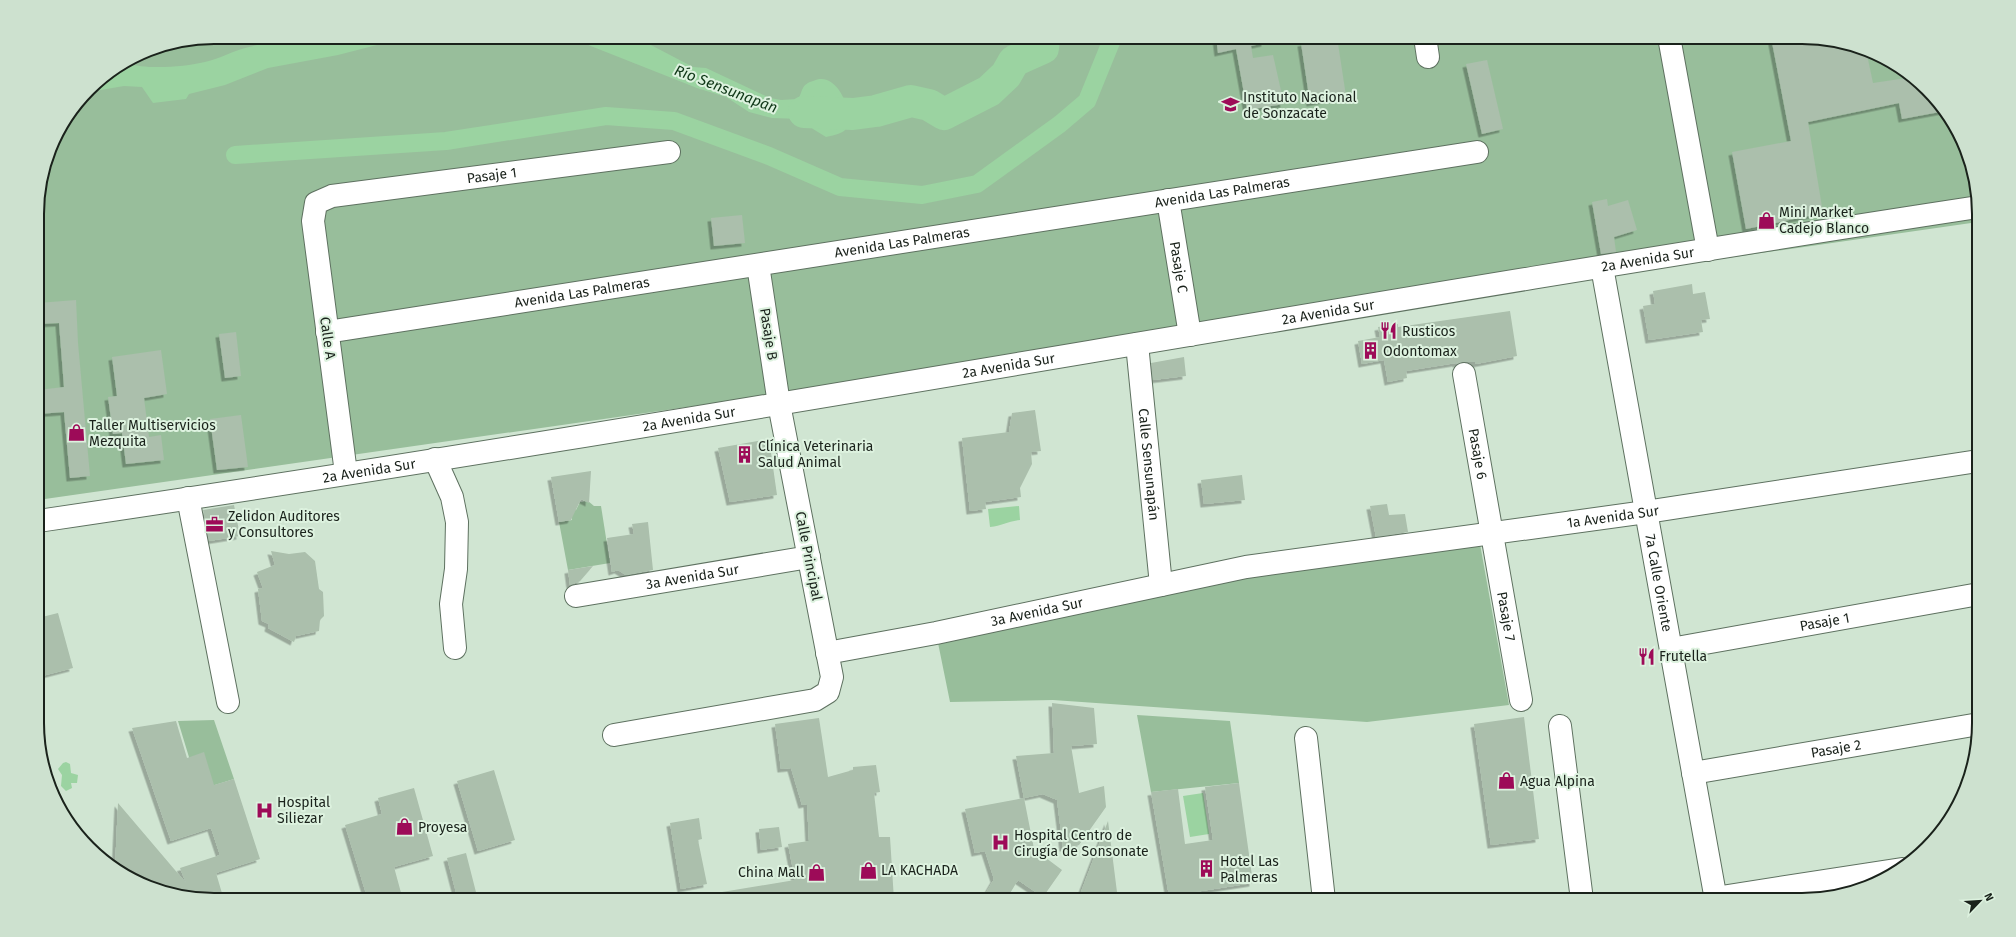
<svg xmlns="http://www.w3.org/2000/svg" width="2016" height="937" font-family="'Fira Sans',sans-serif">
  <defs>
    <filter id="shadow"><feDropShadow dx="-3.5" dy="3.5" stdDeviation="0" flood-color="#0004"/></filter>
  </defs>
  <rect width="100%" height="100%" fill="#d0e5d2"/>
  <path fill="#98be9b" d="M214 37H1802L1870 51 1910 74 1943 106 1966 146 1978 191V222L38 500 37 202 55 135 97 81 146 50Z
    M588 501 594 506H601L610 563 568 570 559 522 572 520 571 511 576 510 580 502Z
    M1480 544 1509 705 1367 722 1053 700 950 702 936 633 1246 567Z
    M1137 715 1230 721 1239 783 1151 792Z
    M214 720 234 779 199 790 178 721Z"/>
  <path fill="#9bd3a1" d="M292 37H408L338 55 268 68 225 85 189 94 186 99 153 103 142 87 124 86 89 92 97 81 126 63C147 70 183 67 205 62 220 59 234 50 249 47 263 43 278 41 292 37Z
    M568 37H631L649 44 693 67 706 68 770 98 781 100 798 99C801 95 801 91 803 88 804 85 809 82 813 81 839 68 857 120 844 131 840 134 831 136 826 137L813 129 803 119 772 118 749 112 726 97 697 88Z
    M1019 506 1020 520C1008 521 1002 526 990 527L988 509Z
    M66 762 70 764 71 773 78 775 77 783H71L72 788 66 791 61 786 62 775 58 769 63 763Z
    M1203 793 1209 834 1190 837 1183 796Z"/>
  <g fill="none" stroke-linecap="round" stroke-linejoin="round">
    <path stroke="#9bd3a1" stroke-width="18" d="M235 155 446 141 606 116 674 121 769 156 840 187 922 195 977 184 1060 124 1087 101 1113 37"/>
    <path stroke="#9bd3a1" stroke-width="32" d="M804 112 853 114 876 111 911 101 929 105 944 114 989 91 1006 75 1014 61 1043 48 1044 37"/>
  </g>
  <path fill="#abbfac" filter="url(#shadow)" d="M1216 37H1264L1265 43 1251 46 1253 58 1273 55 1284 104 1247 110 1236 49 1218 53Z
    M1337 37 1346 96 1310 103 1301 43Z
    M1771 37H1802L1866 50 1873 83 1913 77 1945 111 1902 119 1899 103 1808 122 1823 213 1746 229 1732 152 1791 141Z
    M1487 60 1503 129 1482 134 1466 64Z
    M1607 199 1608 206 1628 200 1637 230 1614 237 1616 252 1601 254 1592 202Z
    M742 215 745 243 714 246 711 218Z
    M1692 284 1693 294 1705 292 1710 319 1701 320 1703 332 1649 340 1643 306 1655 304 1653 291Z
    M76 300 78 343 90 476 70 478 64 412 38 414V390L64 387 59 323 38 324V303Z
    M1510 311 1517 356 1476 364 1475 362H1462L1456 364V363L1406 371 1407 378 1388 382 1384 360 1362 364 1358 341 1380 337 1378 327 1398 324V327Z
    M236 332 241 376 225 378 219 334Z
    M161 350 167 394 144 398 149 437 161 435 164 460 126 464 122 433 113 434 108 397 117 396 112 357Z
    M1184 357 1186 376 1153 380 1151 363Z
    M1035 410 1041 451 1031 452 1032 464 1020 488 1021 497 985 502 986 509 970 511 962 438 1009 432 1012 413Z
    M241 415 248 467 217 470 210 419Z
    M769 439 777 495 730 502 718 448Z
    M591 471 589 503 581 499 571 520 559 522 551 477Z
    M1242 475 1245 500 1204 504 1201 480Z
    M1387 504 1389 515 1405 514 1408 532 1376 537 1370 506Z
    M234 505 240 536 209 541 203 510Z
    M648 522 653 570 626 575 618 570 612 572 607 538 634 534 632 524Z
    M271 551 289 554 305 552 315 561 319 589 323 592 324 616 320 620 319 631 296 636 294 642 268 628 269 624 262 621 258 589 263 588 257 572 275 565Z
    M593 566 580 581 570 585 568 570Z
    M58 613 73 668 38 677V618Z
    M1052 703 1094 708 1097 744 1071 746 1079 793 1104 786 1106 807 1079 845 1063 848 1057 800 1043 794 1024 798 1016 756 1054 753Z
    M1524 717 1539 839 1491 845 1474 724Z
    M819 718 828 777 853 770V767L876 765 880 792 874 793 879 837H890L894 900H722V892L795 880 788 844 809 841 807 804 802 805 791 768 781 769 775 724Z
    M176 721 187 758 204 752 214 785 234 779 260 859 216 873 224 900H214L146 886 115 869 118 803 186 883 180 868 220 855 211 828 171 841 132 728Z
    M494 770 515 840 478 851 457 781Z
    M1239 783 1253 883 1169 896 1151 792 1178 789 1185 844 1213 840 1205 787Z
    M414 788 433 856 394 867 403 900H368L345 825 382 814 378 798Z
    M1024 798 1034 849 1062 870 1043 897 1018 880 1006 900H982L994 879 985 851 975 853 965 809Z
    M699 818 702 839 698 840 707 884 681 889 670 823Z
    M1108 821 1118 900H1078L1084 884Z
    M779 827 782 847 761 850 759 829Z
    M466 853 478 900H458L447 858Z"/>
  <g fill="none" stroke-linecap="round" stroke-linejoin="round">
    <defs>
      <g id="minor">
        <path d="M1425 37 1428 57"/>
        <path d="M1669 37 1708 250"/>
        <path id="s1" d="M1168 200 1190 335"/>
        <path id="s2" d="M1602 267 1716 900"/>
        <path id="s3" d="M327 332 1477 152"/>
        <path id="s4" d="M1137 344 1161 585"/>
        <path id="s5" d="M1464 374 1521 700"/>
        <path d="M435 459 452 497 457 522 456 569 451 604 455 648"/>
        <path id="s6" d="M346 473 313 221 316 203 332 196 669 152"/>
        <path d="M188 498 228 702"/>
        <path id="s7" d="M38 521C686 426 1330 306 1978 207"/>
        <path id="s8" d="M576 596 809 557"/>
        <path id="s9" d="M1671 649 1979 594"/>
        <path id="s10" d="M827 653 936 633 1246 567 1646 512 1978 461"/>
        <path d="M1560 726 1582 900"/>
        <path d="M614 735 815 700 828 692 832 677 779 404 758 265"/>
        <path d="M1306 738 1324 900"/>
        <path id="s11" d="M1693 773 1979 724"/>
        <path d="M1715 898 1902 869"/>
      </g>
    </defs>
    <use href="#minor" stroke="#5e7160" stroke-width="24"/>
    <use href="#minor" stroke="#fff" stroke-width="22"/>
  </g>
  <defs>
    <symbol id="school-bare" viewBox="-9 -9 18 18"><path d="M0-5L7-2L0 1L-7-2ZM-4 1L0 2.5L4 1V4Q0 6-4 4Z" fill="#9d0b58" stroke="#ddf2df" stroke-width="2.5" paint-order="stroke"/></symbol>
    <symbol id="shop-bare" viewBox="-9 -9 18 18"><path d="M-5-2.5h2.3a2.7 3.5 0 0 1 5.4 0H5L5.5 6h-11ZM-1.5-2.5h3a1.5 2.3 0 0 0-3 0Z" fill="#9d0b58" stroke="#ddf2df" stroke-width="2.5" paint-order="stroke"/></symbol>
    <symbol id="restaurant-bare" viewBox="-9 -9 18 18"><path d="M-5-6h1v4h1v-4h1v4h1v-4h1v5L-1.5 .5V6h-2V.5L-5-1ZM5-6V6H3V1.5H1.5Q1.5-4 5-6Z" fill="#9d0b58" stroke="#ddf2df" stroke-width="2.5" paint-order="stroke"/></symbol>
    <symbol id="building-bare" viewBox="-9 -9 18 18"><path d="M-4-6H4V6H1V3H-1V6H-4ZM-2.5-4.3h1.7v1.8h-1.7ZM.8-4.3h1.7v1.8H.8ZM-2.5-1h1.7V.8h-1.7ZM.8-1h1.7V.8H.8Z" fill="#9d0b58" stroke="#ddf2df" stroke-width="2.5" paint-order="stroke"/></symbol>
    <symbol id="office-bare" viewBox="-9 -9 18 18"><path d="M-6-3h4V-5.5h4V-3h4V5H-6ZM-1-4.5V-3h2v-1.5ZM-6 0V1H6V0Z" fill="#9d0b58" stroke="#ddf2df" stroke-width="2.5" paint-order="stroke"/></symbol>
    <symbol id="hospital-bare" viewBox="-9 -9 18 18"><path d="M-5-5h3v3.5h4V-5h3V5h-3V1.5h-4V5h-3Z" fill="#9d0b58" stroke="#ddf2df" stroke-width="2.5" paint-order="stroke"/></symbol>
  </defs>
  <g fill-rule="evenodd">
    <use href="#school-bare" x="1218" y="92" width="25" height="25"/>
    <use href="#shop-bare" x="1754" y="208" width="25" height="25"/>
    <use href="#restaurant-bare" x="1376" y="318" width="25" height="25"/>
    <use href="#building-bare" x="1358" y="338" width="25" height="25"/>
    <use href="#shop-bare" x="64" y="420" width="25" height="25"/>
    <use href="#building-bare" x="732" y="442" width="25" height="25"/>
    <use href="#office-bare" x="202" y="512" width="25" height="25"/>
    <use href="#restaurant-bare" x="1634" y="644" width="25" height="25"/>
    <use href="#shop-bare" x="1494" y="768" width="25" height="25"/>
    <use href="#hospital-bare" x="252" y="798" width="25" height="25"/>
    <use href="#shop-bare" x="392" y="814" width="25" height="25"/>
    <use href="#hospital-bare" x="988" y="830" width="25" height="25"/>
    <use href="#building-bare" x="1194" y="856" width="25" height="25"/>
    <use href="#shop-bare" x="856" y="858" width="25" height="25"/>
    <use href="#shop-bare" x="804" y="860" width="25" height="25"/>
  </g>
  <g text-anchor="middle" stroke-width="4" stroke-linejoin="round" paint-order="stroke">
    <g font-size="14" fill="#1a221b" stroke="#ddf2df" text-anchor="start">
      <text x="1243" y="102">Instituto Nacional<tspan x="1243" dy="16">de Sonzacate</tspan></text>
      <text x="1779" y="217">Mini Market<tspan x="1779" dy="16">Cadejo Blanco</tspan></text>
      <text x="1402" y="336">Rusticos</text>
      <text x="1383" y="356">Odontomax</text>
      <text x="89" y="430">Taller Multiservicios<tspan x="89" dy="16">Mezquita</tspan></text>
      <text x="758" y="451">Clínica Veterinaria<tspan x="758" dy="16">Salud Animal</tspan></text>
      <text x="228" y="521">Zelidon Auditores<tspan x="228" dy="16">y Consultores</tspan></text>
      <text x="1659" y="661">Frutella</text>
      <text x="1520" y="786">Agua Alpina</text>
      <text x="277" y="807">Hospital<tspan x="277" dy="16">Siliezar</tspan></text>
      <text x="418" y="832">Proyesa</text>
      <text x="1014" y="840">Hospital Centro de<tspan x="1014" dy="16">Cirugía de Sonsonate</tspan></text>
      <text x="1220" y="866">Hotel Las<tspan x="1220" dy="16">Palmeras</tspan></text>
      <text x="881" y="875">LA KACHADA</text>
      <text x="804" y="877" text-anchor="end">China Mall</text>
    </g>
    <g font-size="14" fill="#1a221b" stroke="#ddf2df">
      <text dy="5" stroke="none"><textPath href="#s6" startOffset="451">Pasaje 1</textPath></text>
      <text dy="5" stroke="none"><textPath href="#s3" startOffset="906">Avenida Las Palmeras</textPath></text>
      <text dy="5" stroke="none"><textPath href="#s3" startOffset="582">Avenida Las Palmeras</textPath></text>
      <text dy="5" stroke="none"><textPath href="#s7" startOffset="1631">2a Avenida Sur</textPath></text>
      <text dy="5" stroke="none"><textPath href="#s1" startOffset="68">Pasaje C</textPath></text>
      <text dy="5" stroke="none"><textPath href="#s3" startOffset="258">Avenida Las Palmeras</textPath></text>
      <text dy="5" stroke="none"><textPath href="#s7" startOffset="1307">2a Avenida Sur</textPath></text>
      <text transform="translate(769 334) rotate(81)" y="5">Pasaje B</text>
      <text transform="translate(328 338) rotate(82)" y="5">Calle A</text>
      <text dy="5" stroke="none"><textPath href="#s7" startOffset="983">2a Avenida Sur</textPath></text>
      <text dy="5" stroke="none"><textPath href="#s7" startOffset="659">2a Avenida Sur</textPath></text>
      <text dy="5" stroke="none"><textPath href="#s5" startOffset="81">Pasaje 6</textPath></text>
      <text dy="5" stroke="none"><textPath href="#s4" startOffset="121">Calle Sensunapán</textPath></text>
      <text dy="5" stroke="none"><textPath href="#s7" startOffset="335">2a Avenida Sur</textPath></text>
      <text dy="5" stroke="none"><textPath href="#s10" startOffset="798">1a Avenida Sur</textPath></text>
      <text transform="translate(809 556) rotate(79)" y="5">Calle Principal</text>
      <text dy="5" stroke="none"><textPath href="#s8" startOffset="118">3a Avenida Sur</textPath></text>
      <text dy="5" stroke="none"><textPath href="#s2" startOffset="321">7a Calle Oriente</textPath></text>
      <text dy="5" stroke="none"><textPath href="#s10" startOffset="214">3a Avenida Sur</textPath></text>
      <text dy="5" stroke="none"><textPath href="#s5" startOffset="246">Pasaje 7</textPath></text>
      <text dy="5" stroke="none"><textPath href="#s9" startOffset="156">Pasaje 1</textPath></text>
      <text dy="5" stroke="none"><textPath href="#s11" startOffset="145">Pasaje 2</textPath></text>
    </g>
    <g font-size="15" font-style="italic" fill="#0f3717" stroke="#ddf2df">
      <text transform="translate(726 89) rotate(21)" y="5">Río Sensunapán</text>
    </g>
  </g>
  <path d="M0 0H2016V937H0ZM214 44H1802A170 170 0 0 1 1972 214V723A170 170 0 0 1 1802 893H214A170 170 0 0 1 44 723V214A170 170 0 0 1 214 44Z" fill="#cde1cf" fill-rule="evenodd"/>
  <path fill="none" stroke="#1a221b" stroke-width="2" d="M214 44H1802A170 170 0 0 1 1972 214V723A170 170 0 0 1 1802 893H214A170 170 0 0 1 44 723V214A170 170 0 0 1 214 44Z"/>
  <g transform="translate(1980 901) rotate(65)" stroke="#ddf2df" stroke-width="3" paint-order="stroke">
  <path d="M0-3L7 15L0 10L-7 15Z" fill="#1a221b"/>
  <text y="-6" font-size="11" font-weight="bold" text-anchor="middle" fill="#1a221b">N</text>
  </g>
</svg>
